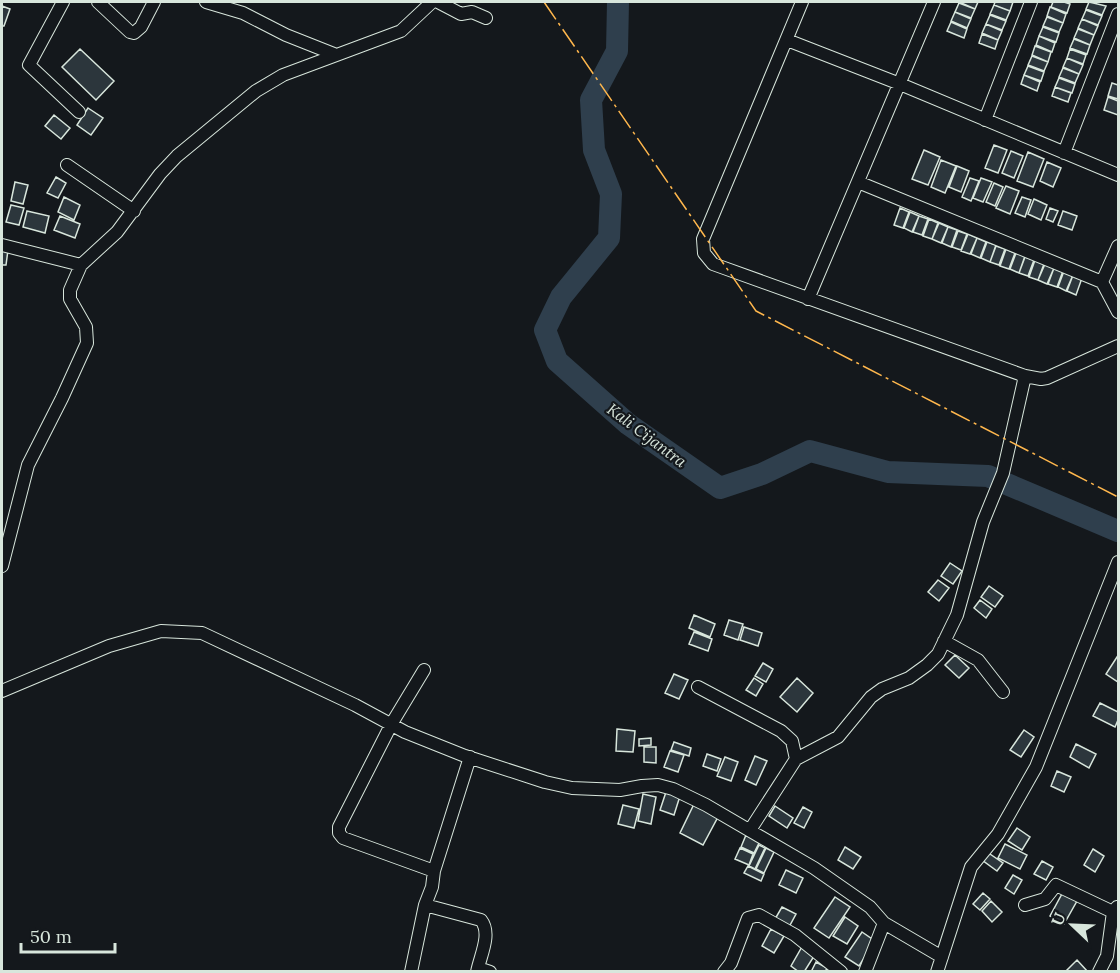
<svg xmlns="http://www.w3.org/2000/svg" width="1120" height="973" font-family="Lora,serif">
  <rect width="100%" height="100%" fill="#14181c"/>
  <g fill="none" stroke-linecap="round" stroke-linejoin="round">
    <path stroke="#2f3f4d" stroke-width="22" d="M618 2 617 51 591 100 594 150 611 194 609 238 561 297 545 330 557 361 628 424 720 488 762 474 810 451 888 472 988 476 1118 531"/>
  </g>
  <path fill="#2c363c" stroke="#d8e6dc" stroke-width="1.5" d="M959 2H978L975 9Z
    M995 2H1013L1010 11 994 5Z
    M1053 2H1064L1070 4 1067 13 1051 7Z
    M1089 2 1106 6 1102 15 1086 9Z
    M959 3 975 9 971 18 955 12Z
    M994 5 1010 11 1006 20 990 14Z
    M2 6 10 9 4 26H2Z
    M1050 7 1066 14 1063 23 1047 16Z
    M1086 10 1102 16 1098 25 1082 19Z
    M955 12 971 19 967 28 951 21Z
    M990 15 1006 21 1002 30 986 24Z
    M1047 17 1063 23 1059 32 1043 26Z
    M1082 19 1098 26 1094 35 1078 28Z
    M951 22 967 29 964 38 947 31Z
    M986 24 1002 31 998 40 982 33Z
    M1043 27 1059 33 1056 42 1039 36Z
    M1078 29 1094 35 1090 45 1074 38Z
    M982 34 998 40 995 49 979 43Z
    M1039 36 1055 43 1052 52 1036 45Z
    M1074 39 1090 45 1087 54 1070 48Z
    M1035 46 1051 52 1048 62 1032 55Z
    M80 49 114 81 96 100 62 67Z
    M1070 49 1086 55 1083 64 1067 58Z
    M1032 56 1048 62 1044 71 1028 65Z
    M1067 58 1083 65 1079 74 1063 67Z
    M1028 66 1044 72 1041 81 1024 75Z
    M1063 68 1079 74 1075 83 1059 77Z
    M1024 75 1040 82 1037 91 1021 84Z
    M1059 78 1075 84 1072 93 1055 87Z
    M1112 83 1118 85V99L1108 96Z
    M1055 87 1071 93 1068 102 1052 96Z
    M1108 97 1118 101V115L1104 110Z
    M88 108 103 118 91 135 77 125Z
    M54 115 70 128 61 139 45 126Z
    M994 145 1007 150 998 173 985 168Z
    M924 150 940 157 928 185 912 179Z
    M1011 151 1023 156 1014 178 1002 173Z
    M1028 152 1044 159 1033 187 1017 181Z
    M941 160 956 166 945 193 931 187Z
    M1047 162 1061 168 1053 187 1040 181Z
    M957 166 969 171 961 192 949 187Z
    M56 177 66 183 58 198 47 193Z
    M970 178 979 181 971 201 962 197Z
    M981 178 992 182 983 202 973 198Z
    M15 182 28 185 23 204 11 201Z
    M994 183 1003 187 995 206 986 202Z
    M1006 186 1019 191 1010 214 996 208Z
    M64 197 80 205 74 220 58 212Z
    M1022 197 1031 200 1025 217 1015 213Z
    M1034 199 1047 205 1041 220 1028 214Z
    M11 205 24 208 19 225 6 222Z
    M900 208 909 212 903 228 894 225Z
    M1050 208 1058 211 1053 222 1046 219Z
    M27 211 49 216 45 233 23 227Z
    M1063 211 1077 216 1072 230 1058 225Z
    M910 212 919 216 912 232 904 228Z
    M60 216 80 224 75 238 54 230Z
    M919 216 928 219 922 235 913 232Z
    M929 219 938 223 932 239 923 236Z
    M939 223 948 227 941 243 932 239Z
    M948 227 957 230 951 247 942 243Z
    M958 231 967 234 961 250 952 247Z
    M968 234 977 238 970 254 961 251Z
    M977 238 986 242 980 258 971 254Z
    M987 242 996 245 990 262 981 258Z
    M996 246 1005 249 999 265 990 262Z
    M2 249 8 250 6 265H2Z
    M1006 249 1015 253 1009 269 1000 266Z
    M1016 253 1025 256 1019 273 1010 269Z
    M1025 257 1034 260 1028 276 1019 273Z
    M1035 260 1044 264 1038 280 1029 277Z
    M1045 264 1054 268 1047 284 1038 280Z
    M1054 268 1063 271 1057 287 1048 284Z
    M1064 271 1073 275 1066 291 1058 287Z
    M1073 275 1082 278 1076 295 1067 291Z
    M950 563 962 571 953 584 941 576Z
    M938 580 949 588 939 601 928 592Z
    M989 586 1003 596 995 607 981 597Z
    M980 600 992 609 986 618 974 608Z
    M694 615 715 624 710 637 689 628Z
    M729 620 743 624 738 640 724 635Z
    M744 627 762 633 758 646 740 640Z
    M694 632 712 639 708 651 689 644Z
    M955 655 969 668 959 678 945 665Z
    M1117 657 1118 658V682L1106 674Z
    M763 663 773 669 766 682 755 676Z
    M674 674 688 680 679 699 665 693Z
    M754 678 763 684 756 696 746 690Z
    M797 678 813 693 797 712 780 697Z
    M1100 703 1118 712V720L1115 727 1093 716Z
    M617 729 635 731 633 752 616 751Z
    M1024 730 1034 737 1021 757 1010 750Z
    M651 738V745L639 746V739Z
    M674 742 691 748 689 756 671 750Z
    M1076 744 1096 754 1089 768 1070 757Z
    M644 747H656V763L644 762Z
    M670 751 684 755 678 772 664 767Z
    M707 754 721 759 717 771 703 766Z
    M755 756 767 761 756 785 745 780Z
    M725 757 738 762 731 781 717 776Z
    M1057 771 1071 777 1064 792 1051 786Z
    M666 792 680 796 674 815 660 810Z
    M643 794 656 797 651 824 638 821Z
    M695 802 719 815 703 845 680 833Z
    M623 805 639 809 634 828 618 824Z
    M775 806 793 818 787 828 769 816Z
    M803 807 812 812 804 828 794 823Z
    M1017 828 1030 837 1022 850 1008 841Z
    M746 835 760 841 754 853 741 847Z
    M1005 844 1027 855 1020 869 998 858Z
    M759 845 765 848 755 869 749 866Z
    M845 847 861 857 853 869 838 860Z
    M740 848 753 854 749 865 735 859Z
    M766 848 774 852 764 873 756 869Z
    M1093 849 1104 856 1095 872 1084 865Z
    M987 852 1003 863 997 871 982 860Z
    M1042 861 1053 867 1046 880 1034 874Z
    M748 866 764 874 761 881 744 873Z
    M786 870 803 878 796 893 779 885Z
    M1013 875 1022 880 1014 894 1005 888Z
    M1063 892 1077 901 1064 924 1050 916Z
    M983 893 990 899 980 910 973 904Z
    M835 897 850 907 829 938 814 928Z
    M991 901 1002 912 992 922 982 911Z
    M782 907 796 914 789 927 775 919Z
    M845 917 858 926 847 944 833 936Z
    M771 929 784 936 774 953 762 946Z
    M862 932 875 941 859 966 845 957Z
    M803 945 816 953 804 972H799L791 966Z
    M1077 960 1088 972H1065Z
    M816 962 827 968 825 972H811Z"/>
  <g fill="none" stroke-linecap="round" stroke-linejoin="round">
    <defs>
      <path id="minor" d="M63 2 29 65 79 112
        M98 2 130 32 134 33 141 27 154 2
        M206 2 243 13 286 35 334 54
        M438 2 461 14 472 12 486 18
        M802 2 703 239 704 253 713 264 1025 376 1041 379 1047 378 1118 346
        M787 40 900 84 1118 175
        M985 120 1031 2
        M1064 153 1118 14
        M67 165 134 211
        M858 182 1102 282 1118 312
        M2 245 81 265 117 232 160 174 177 156 256 91 283 75 401 31 432 2
        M1102 282 1118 246
        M808 299 934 2
        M2 566 28 465 62 398 87 343 86 327 70 299V290L81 265
        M944 641 978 660 1003 692
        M698 687 781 731 792 741 796 759
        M2 691 109 646 161 631 202 633 355 705 405 732 465 756 545 782 572 788 620 790 642 786 658 785 673 789 706 805 814 868 870 907 884 923 865 972
        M750 830 796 759 838 737 871 697 882 689 909 678 927 665 938 654 957 615 983 522 1003 473 1025 376
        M434 871 470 757
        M425 905 481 920C492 934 480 956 477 972
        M1025 905 1045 899 1056 885 1113 912
        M884 923 942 957
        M478 968 490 972
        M411 972 425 905 432 887 434 871 343 838 339 833V827L392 723 424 670
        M724 972 731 963 748 918 759 915 795 935 841 972
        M937 972 971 867 998 834 1036 767 1118 562
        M1099 972 1107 956 1113 912 1117 907"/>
    </defs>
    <use href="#minor" stroke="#d8e6dc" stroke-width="14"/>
    <use href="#minor" stroke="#14181c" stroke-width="12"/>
    <path stroke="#ffb74d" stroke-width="1.5" stroke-dasharray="21 4.5 3 4.5" stroke-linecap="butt" d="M544 2 756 311 1118 497"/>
  </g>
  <g text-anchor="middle" stroke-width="4.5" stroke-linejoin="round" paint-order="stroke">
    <g font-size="16" font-style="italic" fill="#d8e6dc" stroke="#14181c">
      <text transform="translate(647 435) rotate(37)" y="6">Kali Cijantra</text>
    </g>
  </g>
  <rect width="1120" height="973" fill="none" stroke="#d8e6dc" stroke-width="6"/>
  <g transform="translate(1072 925) rotate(293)" stroke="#14181c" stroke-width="4.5" paint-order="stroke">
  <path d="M0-4.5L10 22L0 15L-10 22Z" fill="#d8e6dc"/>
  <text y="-9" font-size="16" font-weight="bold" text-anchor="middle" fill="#d8e6dc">U</text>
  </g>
  <path d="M21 943v9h94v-9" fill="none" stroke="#d8e6dc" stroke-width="3"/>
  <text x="30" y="943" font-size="18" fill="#d8e6dc" stroke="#14181c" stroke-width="4.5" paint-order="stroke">50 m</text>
</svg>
